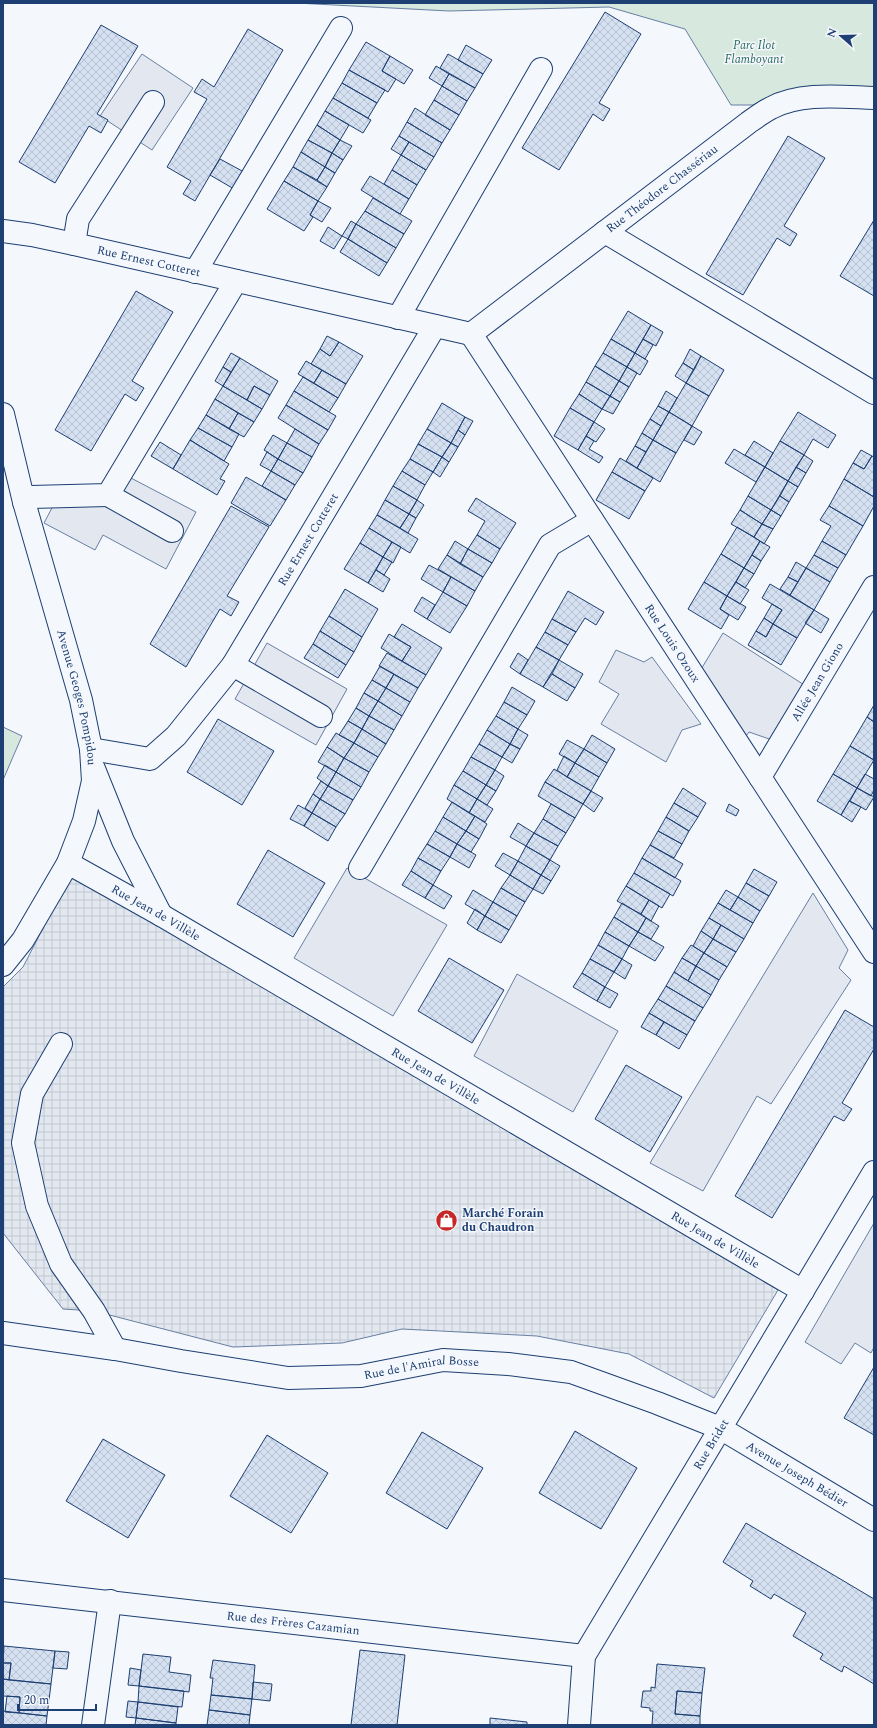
<svg xmlns="http://www.w3.org/2000/svg" width="877" height="1728" font-family="Spectral,serif">
  <defs>
    <pattern id="plaza-grid" width="8" height="8" patternUnits="userSpaceOnUse"><rect width="8" height="8" fill="#e3e8f0"/><path d="M0 4h8M4 0v8" fill="none" stroke="#c2c8d1"/></pattern>
    <pattern id="building-cross-hatch" width="8" height="8" patternUnits="userSpaceOnUse"><rect width="8" height="8" fill="#d5e0f0"/><path d="M0 0l8 8M0 8l8-8" fill="none" stroke="#b6c1d1"/></pattern>
  </defs>
  <rect width="100%" height="100%" fill="#f4f7fb"/>
  <path fill="#d7e8df" stroke="#687fa3" d="M296 3H874V87L777 93 753 105H731L685 29 609 7 449 11Z
    M3 727 22 736 3 780Z"/>
  <path fill="#e3e8f0" stroke="#687fa3" d="M142 54 193 88 152 150 100 116Z
    M129 477 196 512 166 569 103 535 95 550 44 523 64 485 112 510Z
    M723 633 809 688 775 741 749 732 743 740 700 671Z
    M267 643 347 689 316 745 235 699Z
    M616 650 644 662 652 657 701 724 682 730 666 762 601 724 619 694 599 682Z
    M347 868 447 925 393 1016 294 958Z
    M813 893 848 950 839 968 851 980 771 1104 757 1096 703 1191 650 1163Z
    M517 974 618 1031 573 1112 474 1056Z
    M874 1223V1347L871 1353 855 1343 841 1364 805 1342Z"/>
  <path fill="url(#plaza-grid)" stroke="#687fa3" d="M71 874 778 1290 714 1398 629 1354 537 1336 402 1329 342 1343 233 1347 94 1311 63 1309 3 1233V987L23 967Z"/>
  <path fill="url(#building-cross-hatch)" stroke="#1d3f73" d="M605 12 641 34 599 103 610 109 603 121 593 114 559 170 522 148Z
    M101 25 138 46 97 114 108 120 101 133 89 126 55 183 19 162Z
    M248 29 283 50 195 201 183 194 191 181 167 167 207 99 194 92 202 79 214 87Z
    M366 42 390 56 382 71 396 79 388 92 349 70Z
    M466 45 492 60 483 74 458 60Z
    M448 54 483 74 475 88 440 68Z
    M390 56 413 70 404 84 382 71Z
    M436 66 449 74 442 86 429 78Z
    M349 70 385 90 377 103 342 83Z
    M449 74 475 88 467 101 442 86Z
    M342 83 377 103 368 118 333 98Z
    M442 86 467 101 459 115 434 100Z
    M333 98 371 120 363 133 325 111Z
    M434 100 459 115 450 130 425 115Z
    M415 108 450 130 442 143 407 122Z
    M325 111 349 125 340 140 317 125Z
    M407 122 442 143 434 157 399 136Z
    M317 125 340 140 332 153 308 140Z
    M399 136 409 142 401 155 391 149Z
    M788 136 825 158 784 226 797 234 790 246 777 238 743 295 706 274Z
    M308 140 332 153 325 167 301 152Z
    M340 140 352 146 343 160 332 153Z
    M409 142 434 157 426 170 401 155Z
    M301 152 325 167 317 180 293 167Z
    M332 153 343 160 335 173 325 167Z
    M401 155 426 170 417 185 392 170Z
    M220 159 244 172 234 189 210 175Z
    M293 167 327 187 318 201 284 181Z
    M325 167 335 173 327 187 317 180Z
    M392 170 417 185 409 199 384 184Z
    M370 176 409 199 400 214 361 190Z
    M284 181 318 201 310 215 313 217 304 231 267 209Z
    M373 198 412 221 404 234 365 211Z
    M318 201 331 208 322 222 310 215Z
    M365 211 404 234 396 248 356 224Z
    M874 220V296L840 276Z
    M351 221 356 224 348 239 342 236Z
    M356 224 396 248 387 263 348 239Z
    M328 227 342 236 334 249 320 241Z
    M348 239 387 263 379 276 340 252Z
    M136 291 173 312 132 381 144 388 136 401 125 394 91 451 55 430Z
    M628 311 651 325 635 353 611 339Z
    M651 325 663 332 656 346 643 339Z
    M327 336 339 342 330 356 320 349Z
    M611 339 635 353 627 367 603 353Z
    M643 339 653 345 645 359 635 353Z
    M339 342 363 356 346 384 311 364 320 349 330 356Z
    M690 349 701 356 694 370 683 363Z
    M231 353 240 358 231 372 223 367Z
    M603 353 627 367 619 381 595 366Z
    M635 353 648 361 640 375 627 367Z
    M701 356 724 370 709 396 686 383Z
    M240 358 278 381 270 395 254 386 247 400 223 386Z
    M306 361 322 370 314 383 298 374Z
    M683 363 694 370 686 383 675 376Z
    M595 366 619 381 610 396 586 382Z
    M223 367 231 372 223 386 215 381Z
    M627 367 637 373 629 387 619 381Z
    M322 370 346 384 338 398 314 383Z
    M303 377 338 398 329 412 294 391Z
    M619 381 629 387 620 402 610 396Z
    M586 382 610 396 602 409 579 394Z
    M686 383 709 396 692 426 669 412Z
    M223 386 262 409 254 422 215 399Z
    M254 386 270 395 262 409 247 400Z
    M294 391 336 416 328 430 286 405Z
    M666 391 677 398 669 412 658 406Z
    M579 394 602 409 594 422 570 408Z
    M610 396 620 402 613 414 602 409Z
    M215 399 238 413 229 429 206 415Z
    M442 403 465 417 451 443 427 429Z
    M286 405 328 430 319 444 278 418Z
    M658 406 669 412 661 426 650 419Z
    M570 408 594 422 578 450 554 436Z
    M669 412 692 426 676 453 653 440Z
    M798 412 836 435 828 448 813 439 804 455 780 441Z
    M238 413 254 422 244 437 229 429Z
    M206 415 239 434 232 447 198 428Z
    M465 417 473 421 465 435 458 430Z
    M650 419 661 426 653 440 642 433Z
    M594 422 605 429 596 442 586 436Z
    M692 426 702 432 694 445 684 440Z
    M198 428 232 447 224 461 190 440Z
    M295 429 319 444 312 457 287 443Z
    M427 429 451 443 442 457 418 444Z
    M458 430 465 435 458 447 451 443Z
    M642 433 653 440 646 452 635 446Z
    M273 435 287 443 278 459 264 450Z
    M586 436 594 441 589 449 603 457 599 463 578 450Z
    M190 440 229 464 220 479 225 481 217 495 173 469Z
    M653 440 676 453 660 482 637 468Z
    M754 441 773 453 765 467 745 455Z
    M780 441 804 455 788 481 765 467Z
    M160 442 181 455 173 469 151 456Z
    M287 443 312 457 303 473 278 459Z
    M451 443 458 447 449 462 442 457Z
    M418 444 442 457 433 472 410 459Z
    M635 446 646 452 637 468 626 461Z
    M734 449 765 467 756 482 725 463Z
    M861 450 872 456 864 469 853 463Z
    M267 452 278 459 271 471 260 465Z
    M804 455 813 461 806 473 796 467Z
    M872 456 874 457V497L844 479 853 463 864 469Z
    M442 457 449 462 440 477 433 472Z
    M620 458 653 478 645 491 612 472Z
    M278 459 303 473 295 485 271 471Z
    M410 459 433 472 425 485 402 471Z
    M765 467 788 481 771 510 748 496Z
    M796 467 806 473 798 487 788 481Z
    M271 471 295 485 286 500 262 486Z
    M402 471 425 485 417 500 393 486Z
    M612 472 645 491 629 519 596 500Z
    M246 477 286 500 270 526 231 503Z
    M844 479 874 497V506L863 526 829 506Z
    M788 481 798 487 789 502 780 496Z
    M393 486 417 500 409 514 385 500Z
    M748 496 771 510 762 524 740 510Z
    M780 496 789 502 781 516 771 510Z
    M476 498 516 523 500 549 477 535 485 521 468 511Z
    M385 500 409 514 400 528 377 515Z
    M417 500 424 505 416 518 409 514Z
    M231 506 269 527 227 596 239 602 231 616 220 609 186 667 150 644Z
    M829 506 863 526 846 555 822 541 831 526 820 520Z
    M740 510 762 524 754 537 731 524Z
    M771 510 781 516 773 529 762 524Z
    M409 514 416 518 408 533 400 528Z
    M377 515 418 539 410 553 369 528Z
    M762 524 773 529 764 544 754 537Z
    M737 527 760 541 744 568 721 554Z
    M369 528 392 542 383 557 360 543Z
    M477 535 500 549 492 563 468 549Z
    M455 541 468 549 460 564 447 555Z
    M760 541 770 547 761 561 752 555Z
    M822 541 846 555 838 568 814 555Z
    M392 542 401 547 393 563 383 557Z
    M360 543 383 557 368 583 344 569Z
    M468 549 492 563 483 577 460 564Z
    M721 554 744 568 727 596 704 582Z
    M447 555 483 577 475 591 438 569Z
    M752 555 761 561 754 574 744 568Z
    M814 555 838 568 830 582 806 568Z
    M383 557 392 562 384 575 376 570Z
    M796 562 806 568 798 582 788 577Z
    M429 565 451 577 443 592 421 579Z
    M744 568 754 574 745 588 736 582Z
    M806 568 830 582 814 610 790 595Z
    M376 570 390 579 383 592 368 583Z
    M451 577 475 591 467 606 443 592Z
    M788 577 798 582 790 595 780 589Z
    M704 582 727 596 720 609 729 615 721 629 688 609Z
    M736 582 749 590 740 604 727 596Z
    M770 584 814 610 797 638 773 624 782 610 762 598Z
    M345 589 378 609 362 637 329 616Z
    M568 591 604 612 596 625 585 618 576 632 552 619Z
    M443 592 467 606 450 633 427 619Z
    M727 596 746 607 738 620 720 609Z
    M422 597 435 605 427 619 414 611Z
    M772 604 782 610 773 624 764 618Z
    M814 610 829 619 821 633 805 623Z
    M329 616 362 637 354 652 320 631Z
    M764 618 773 624 766 637 756 631Z
    M552 619 576 632 568 645 545 632Z
    M402 624 442 648 426 675 402 661 411 647 394 637Z
    M773 624 797 638 781 665 748 645 756 631 766 637Z
    M320 631 354 652 346 665 313 644Z
    M545 632 568 645 559 660 536 647Z
    M389 634 411 647 402 661 381 648Z
    M313 644 346 665 338 678 304 658Z
    M536 647 559 660 543 687 520 674Z
    M387 653 426 675 418 688 379 666Z
    M518 653 528 660 520 674 510 667Z
    M559 660 583 674 575 688 552 674Z
    M380 666 394 674 386 688 372 680Z
    M394 674 418 688 410 702 386 688Z
    M552 674 575 688 567 701 543 687Z
    M372 680 386 688 378 701 364 693Z
    M512 687 535 701 527 715 504 702Z
    M386 688 410 702 402 716 378 701Z
    M364 693 378 701 369 716 356 708Z
    M378 701 402 716 394 730 369 716Z
    M504 702 527 715 518 729 496 716Z
    M874 705V722L867 717Z
    M356 708 369 716 362 729 348 721Z
    M369 716 394 730 386 744 362 729Z
    M496 716 518 729 510 744 487 730Z
    M867 717 874 722V760L850 746Z
    M218 719 274 751 242 805 187 772Z
    M348 721 362 729 354 743 339 735Z
    M362 729 386 744 378 757 354 743Z
    M518 729 528 735 520 749 510 744Z
    M487 730 510 744 502 757 479 744Z
    M336 733 354 743 344 758 327 747Z
    M592 735 615 749 607 763 584 749Z
    M567 740 584 749 575 763 559 754Z
    M354 743 378 757 369 772 344 758Z
    M479 744 502 757 495 770 471 757Z
    M510 744 520 749 512 763 502 757Z
    M850 746 874 760 857 788 833 774Z
    M327 747 344 758 336 772 318 762Z
    M584 749 607 763 599 777 575 763Z
    M564 756 575 763 567 777 557 770Z
    M471 757 495 770 486 785 463 771Z
    M344 758 369 772 361 787 336 772Z
    M575 763 599 777 591 791 567 777Z
    M325 765 336 772 328 786 317 778Z
    M554 769 591 791 583 804 545 782Z
    M495 770 504 776 496 791 486 785Z
    M463 771 486 785 477 799 454 785Z
    M336 772 361 787 353 800 328 786Z
    M833 774 857 788 841 815 817 801Z
    M865 774 874 779V790L871 796 857 788Z
    M321 781 328 786 320 799 313 794Z
    M545 782 583 804 575 818 538 796Z
    M454 785 477 799 469 813 447 799Z
    M486 785 496 791 487 805 477 799Z
    M328 786 353 800 345 814 320 799Z
    M683 788 706 803 698 817 674 803Z
    M857 788 874 797 866 810 850 801Z
    M591 791 603 798 594 812 583 804Z
    M313 794 320 799 312 813 305 808Z
    M320 799 345 814 336 827 312 813Z
    M477 799 493 809 485 822 469 813Z
    M849 801 861 807 852 822 841 815Z
    M452 802 475 816 466 831 443 817Z
    M674 803 698 817 689 831 666 817Z
    M551 804 575 818 566 833 543 819Z
    M729 804 739 810 736 816 726 811Z
    M298 805 312 813 304 826 290 819Z
    M312 813 336 827 328 841 304 826Z
    M475 816 487 824 479 839 466 831Z
    M443 817 466 831 457 844 435 831Z
    M666 817 689 831 682 844 658 831Z
    M543 819 566 833 558 846 534 833Z
    M518 823 534 833 526 846 510 837Z
    M435 831 457 844 450 857 427 844Z
    M466 831 479 839 471 852 457 844Z
    M658 831 682 844 674 858 650 845Z
    M534 833 558 846 550 860 526 846Z
    M427 844 450 857 441 871 418 858Z
    M457 844 476 855 469 868 450 857Z
    M650 845 683 864 675 878 642 858Z
    M526 846 550 860 541 875 518 861Z
    M268 850 325 883 293 937 237 904Z
    M503 853 518 861 510 875 495 866Z
    M418 858 441 871 433 885 411 871Z
    M642 858 681 881 673 896 634 873Z
    M550 860 560 866 551 881 541 875Z
    M518 861 541 875 533 889 510 875Z
    M754 869 777 882 769 896 746 883Z
    M411 871 433 885 425 898 402 885Z
    M634 873 670 894 662 908 626 886Z
    M510 875 533 889 525 902 501 888Z
    M541 875 551 881 543 894 533 889Z
    M746 883 769 896 760 911 738 897Z
    M433 885 452 896 444 909 425 898Z
    M626 886 649 900 641 914 617 901Z
    M501 888 525 902 517 916 493 902Z
    M473 890 493 902 485 916 465 904Z
    M726 890 738 897 730 910 718 903Z
    M738 897 760 911 753 923 730 910Z
    M649 900 659 906 651 921 641 914Z
    M493 902 517 916 509 930 485 916Z
    M622 903 646 918 638 932 614 917Z
    M718 903 753 923 744 939 709 918Z
    M475 909 485 916 477 930 467 923Z
    M485 916 509 930 501 943 477 930Z
    M614 917 638 932 629 946 605 932Z
    M646 918 659 926 651 939 638 932Z
    M709 918 721 925 713 939 701 931Z
    M721 925 744 939 736 952 713 939Z
    M701 931 713 939 704 953 693 946Z
    M605 932 629 946 622 959 598 945Z
    M638 932 664 947 655 961 629 946Z
    M713 939 736 952 727 967 704 953Z
    M598 945 622 959 614 972 590 959Z
    M691 945 704 953 696 966 682 958Z
    M704 953 727 967 719 980 696 966Z
    M449 958 504 990 472 1043 418 1011Z
    M682 958 696 966 688 981 674 972Z
    M590 959 614 972 605 987 582 973Z
    M622 959 632 965 625 979 614 972Z
    M696 966 719 980 711 995 688 981Z
    M674 972 711 995 703 1008 666 986Z
    M582 973 605 987 597 1001 573 987Z
    M666 986 703 1008 695 1021 658 999Z
    M605 987 618 994 610 1008 597 1001Z
    M658 999 695 1021 687 1035 649 1013Z
    M845 1010 874 1027V1049L842 1103 852 1109 844 1121 834 1116 772 1218 735 1196Z
    M649 1013 664 1022 656 1035 641 1027Z
    M664 1022 687 1035 679 1049 656 1035Z
    M626 1065 682 1097 650 1152 595 1119Z
    M874 1367V1435L844 1418Z
    M575 1431 637 1468 601 1529 539 1493Z
    M422 1432 483 1468 447 1529 386 1493Z
    M267 1435 328 1473 291 1533 230 1496Z
    M103 1439 165 1475 128 1538 66 1501Z
    M746 1523 874 1599V1684L844 1666 842 1672 820 1659 823 1654 793 1636 806 1613 774 1594 771 1599 750 1586 753 1581 723 1562Z
    M4 1646 55 1651 51 1684 9 1680 11 1663H3Z
    M360 1650 405 1655 397 1725H351Z
    M55 1651 69 1652 67 1669 53 1668Z
    M143 1654 171 1657 169 1672 191 1675 189 1692 139 1686Z
    M213 1660 255 1665 252 1699 211 1695 213 1678H210Z
    M3 1663H11L9 1680 3 1679Z
    M657 1664 705 1668 702 1693 677 1691 675 1714 700 1716V1725H652L653 1711H650V1708L641 1707 643 1691H651V1687L655 1688Z
    M130 1668 141 1670 139 1686 128 1685Z
    M3 1679 51 1684 47 1716 19 1713 20 1697 3 1696Z
    M253 1682 272 1684 270 1701 252 1699Z
    M139 1686 184 1691 182 1707 138 1702Z
    M677 1691 702 1693 700 1716 675 1714Z
    M211 1695 252 1699 250 1715 209 1710Z
    M7 1696 20 1697 19 1713 5 1712Z
    M128 1701 138 1702 136 1718 126 1717Z
    M138 1702 178 1707 176 1723 136 1718Z
    M209 1710 250 1715 249 1725H207Z
    M3 1711 47 1716 46 1725H3Z
    M136 1718 176 1723V1725H135Z
    M490 1718 527 1722V1725H490Z"/>
  <g fill="none" stroke-linecap="round" stroke-linejoin="round">
    <defs>
      <g id="minor">
        <path id="s1" d="M3 231 32 235 74 244 471 334"/>
        <path d="M605 232 874 393"/>
        <path d="M74 244 78 219 153 102"/>
        <path d="M195 272 341 28"/>
        <path d="M398 318 541 69"/>
        <path id="s2" d="M471 334 874 952"/>
        <path id="s3" d="M471 334 748 123C755 118 763 112 771 108 801 92 841 97 874 98"/>
        <path id="s4" d="M3 414 24 502 81 700 91 749 93 781 84 821 68 863 23 940 3 965"/>
        <path d="M108 495 172 531"/>
        <path d="M24 502 31 497 108 495 236 281"/>
        <path id="s5" d="M321 716 233 665 435 326"/>
        <path d="M91 749 150 759 176 736 233 665"/>
        <path d="M94 769 123 841 161 915"/>
        <path id="s6" d="M760 777 874 587"/>
        <path id="s7" d="M68 863 161 915 803 1291"/>
        <path d="M360 868 550 545 592 520"/>
        <path d="M61 1044 32 1094 23 1143 37 1206 61 1264 94 1311 115 1349"/>
        <path id="s8" d="M3 1333 115 1349 181 1361 288 1378 361 1376 443 1360 508 1364 571 1372 657 1403 720 1428 874 1520"/>
        <path id="s9" d="M3 1590 584 1656"/>
        <path d="M93 1725 110 1601"/>
        <path id="s10" d="M579 1725 584 1656 874 1172"/>
      </g>
    </defs>
    <use href="#minor" stroke="#1d3f73" stroke-width="24"/>
    <use href="#minor" stroke="#f4f7fb" stroke-width="22"/>
  </g>
  <defs>
    <symbol id="shop-disc" viewBox="-11 -11 22 22"><circle r="9.5" fill="#c62828" stroke="#f4f7fb"/><path d="M-5-2.5h2.3a2.7 3.5 0 0 1 5.4 0H5L5.5 6h-11ZM-1.5-2.5h3a1.5 2.3 0 0 0-3 0Z" fill="#fff"/></symbol>
  </defs>
  <g fill-rule="evenodd">
    <use href="#shop-disc" x="434" y="1208" width="25" height="25"/>
  </g>
  <g text-anchor="middle" stroke-width="3" stroke-linejoin="round" paint-order="stroke">
    <g font-size="12" font-style="italic" fill="#2c6c60" stroke="#f4f7fb">
      <text x="754" y="49">Parc Ilot<tspan x="754" dy="14">Flamboyant</tspan></text>
    </g>
    <g font-size="12" fill="#1d3f73" stroke="#f4f7fb">
      <text dy="4" stroke="none"><textPath href="#s3" startOffset="240">Rue Théodore Chassériau</textPath></text>
      <text dy="4" stroke="none"><textPath href="#s1" startOffset="149">Rue Ernest Cotteret</textPath></text>
      <text dy="4" stroke="none"><textPath href="#s5" startOffset="248">Rue Ernest Cotteret</textPath></text>
      <text dy="4" stroke="none"><textPath href="#s2" startOffset="369">Rue Louis Ozoux</textPath></text>
      <text dy="4" stroke="none"><textPath href="#s6" startOffset="111">Allée Jean Giono</textPath></text>
      <text dy="4" stroke="none"><textPath href="#s4" startOffset="293">Avenue Geoges Pompidou</textPath></text>
      <text dy="4" stroke="none"><textPath href="#s7" startOffset="101">Rue Jean de Villèle</textPath></text>
      <text dy="4" stroke="none"><textPath href="#s7" startOffset="425">Rue Jean de Villèle</textPath></text>
      <text dy="4" stroke="none"><textPath href="#s7" startOffset="749">Rue Jean de Villèle</textPath></text>
      <text dy="4" stroke="none"><textPath href="#s8" startOffset="423">Rue de l'Amiral Bosse</textPath></text>
      <text dy="4" stroke="none"><textPath href="#s10" startOffset="316">Rue Bridet</textPath></text>
      <text dy="4" stroke="none"><textPath href="#s8" startOffset="823">Avenue Joseph Bédier</textPath></text>
      <text dy="4" stroke="none"><textPath href="#s9" startOffset="292">Rue des Frères Cazamian</textPath></text>
    </g>
    <g font-size="12" font-weight="bold" fill="#1d3f73" stroke="#f4f7fb" text-anchor="start">
      <text x="462" y="1217">Marché Forain<tspan x="462" dy="14">du Chaudron</tspan></text>
    </g>
  </g>
  <rect width="877" height="1728" fill="none" stroke="#1d3f73" stroke-width="8"/>
  <g transform="translate(841 36) rotate(290)" stroke="#f4f7fb" stroke-width="3" paint-order="stroke">
  <path d="M0-3L7 15L0 10L-7 15Z" fill="#1d3f73"/>
  <text y="-6" font-size="11" font-weight="bold" text-anchor="middle" fill="#1d3f73">N</text>
  </g>
  <path d="M18 1704v6h78v-6" fill="none" stroke="#1d3f73" stroke-width="2"/>
  <text x="24" y="1704" font-size="12" fill="#1d3f73" stroke="#f4f7fb" stroke-width="3" paint-order="stroke">20 m</text>
</svg>
